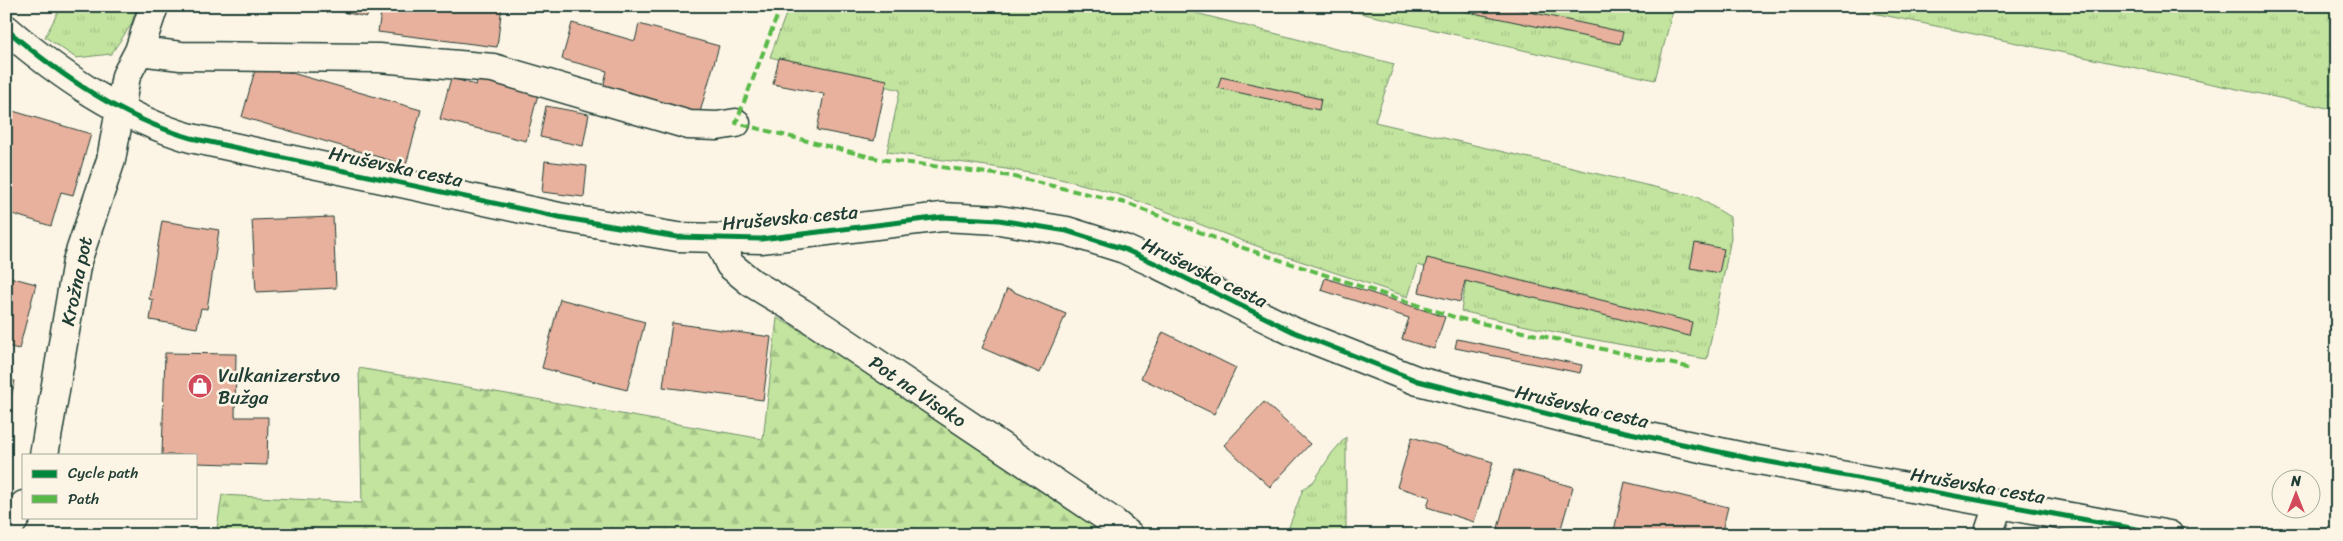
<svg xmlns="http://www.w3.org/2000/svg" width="2343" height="541" font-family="Sriracha,sans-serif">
  <defs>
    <pattern id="grass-tufts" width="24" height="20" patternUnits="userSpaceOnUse" patternTransform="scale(1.25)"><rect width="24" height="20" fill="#c2e49e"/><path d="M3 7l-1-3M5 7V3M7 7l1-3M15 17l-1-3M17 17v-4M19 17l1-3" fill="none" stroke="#a6c489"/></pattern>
    <pattern id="forest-firs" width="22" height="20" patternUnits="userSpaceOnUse" patternTransform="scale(1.25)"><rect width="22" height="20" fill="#c2e49e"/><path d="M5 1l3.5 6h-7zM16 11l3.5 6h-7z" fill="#a6c489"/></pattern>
  </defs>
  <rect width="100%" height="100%" fill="#fcf5e5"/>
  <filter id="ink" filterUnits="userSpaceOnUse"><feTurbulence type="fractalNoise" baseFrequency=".02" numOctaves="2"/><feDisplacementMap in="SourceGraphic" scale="10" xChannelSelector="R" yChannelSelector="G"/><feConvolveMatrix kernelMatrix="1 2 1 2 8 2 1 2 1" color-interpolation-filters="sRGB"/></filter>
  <g filter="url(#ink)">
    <path fill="url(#grass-tufts)" stroke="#709069" d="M61 6H137L131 25 111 54 76 58 45 37Z
      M789 6H1188V11L1394 64 1375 122 1697 197 1730 217 1731 238 1707 359C1624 346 1543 331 1461 311L1466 280 1418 265 1408 297C1353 278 1297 261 1243 241 1195 223 1149 203 1100 189 1030 169 959 163 887 152L900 90 770 57Z
      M1329 6H1396L1410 9 1411 6H1674L1655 80Z
      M1840 6H2337V110Z
      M1346 437V535H1286L1303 489 1314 481 1332 453Z"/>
    <path fill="url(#forest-firs)" stroke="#709069" d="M777 318 835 349 1093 523 1095 535H216L222 495 362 503 359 368 763 439Z"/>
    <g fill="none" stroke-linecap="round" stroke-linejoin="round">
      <path stroke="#629ea0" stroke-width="11" d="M6 8 8 6"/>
    </g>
    <path fill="#e8b19d" stroke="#1f3d34" d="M313 6H370L367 17Z
      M382 6H502L497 47 378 32Z
      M1440 6H1502L1623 32 1620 44Z
      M572 23 635 41 639 24 719 46 698 119 602 92 607 71 562 59Z
      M779 58 887 80 874 141 817 130 824 94 773 84Z
      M257 63 421 110 406 165 242 117Z
      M479 75 539 90 526 141 440 119 451 78 476 85Z
      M1221 77 1321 99 1319 110 1218 88Z
      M546 106 589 114 583 146 540 137Z
      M6 109 91 134 73 195 61 192 51 226 6 212Z
      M545 161 587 166 584 197 542 192Z
      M333 217 336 288 256 292 252 220Z
      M162 221 219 230 207 309 201 308 197 328 150 320 153 300 149 299Z
      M1695 243 1724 249 1719 273 1690 268Z
      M1427 258 1692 322 1689 336 1465 281 1460 302 1419 292Z
      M6 276 36 284 19 349 6 346Z
      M1325 278 1445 317 1434 349 1402 339 1409 318 1321 290Z
      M1007 289 1066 314 1040 373 982 348Z
      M560 299 645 322 627 390 542 368Z
      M672 323 771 337 763 400 663 387Z
      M1163 332 1236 368 1214 414 1141 378Z
      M1457 339 1582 365 1580 373 1455 348Z
      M165 353 236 354 235 417H268L267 465 196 463V455H162Z
      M6 379 15 381 6 416Z
      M1264 402 1310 444 1270 487 1224 445Z
      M1412 437 1493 462 1474 522 1427 507 1430 497 1397 487Z
      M1514 470 1573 487 1559 535H1520L1498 528Z
      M1625 482 1728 507 1721 535H1613Z"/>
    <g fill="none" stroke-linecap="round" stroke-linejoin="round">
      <defs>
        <path id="minor" d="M139 51 181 56 379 58 493 68 689 125 717 126 736 123
          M718 239 730 265 752 283 802 313 1112 521 1129 535
          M44 455 77 261 111 160 126 76 139 51 154 6
          M6 532 24 505
          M1988 535 1998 505"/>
        <path id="tertiary" d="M6 29C61 76 122 118 191 138L559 217 677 237 761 239 942 217 999 220 1067 231 1124 249 1159 265 1294 332 1418 381 1588 424 1753 459 2169 535"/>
      </defs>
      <use href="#minor" stroke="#1f3d34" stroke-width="31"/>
      <use href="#tertiary" stroke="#1f3d34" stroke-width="31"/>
      <use href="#minor" stroke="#fcf5e5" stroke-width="28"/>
      <use href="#tertiary" stroke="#fcf5e5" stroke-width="28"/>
      <path stroke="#58b947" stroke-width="4" stroke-dasharray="8 4" stroke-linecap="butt" d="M781 6 736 123 879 159 1010 176 1126 203 1225 242 1457 318 1692 368"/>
      <defs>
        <path id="cycleway" d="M6 29C61 76 122 118 191 138L559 217 677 237 761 239 942 217 999 220 1067 231 1124 249 1159 265 1294 332 1418 381 1588 424 1753 459 2169 535"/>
      </defs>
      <use href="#cycleway" stroke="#fcf5e5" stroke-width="8"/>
      <use href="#cycleway" stroke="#00873e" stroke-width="5"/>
    </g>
  </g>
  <defs>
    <symbol id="shop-disc" viewBox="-11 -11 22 22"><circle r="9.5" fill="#d1495b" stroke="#fcf5e5"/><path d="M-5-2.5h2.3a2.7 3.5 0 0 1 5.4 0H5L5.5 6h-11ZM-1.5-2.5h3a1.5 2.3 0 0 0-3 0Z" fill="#fff"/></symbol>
  </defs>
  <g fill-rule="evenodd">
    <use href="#shop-disc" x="186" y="372" width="28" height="28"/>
  </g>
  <g text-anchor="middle" stroke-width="5" stroke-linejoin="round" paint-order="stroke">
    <g font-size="19" fill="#1f3d34" stroke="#fcf5e5">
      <text transform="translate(396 166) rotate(12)" y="7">Hruševska cesta</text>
      <text transform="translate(790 217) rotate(-5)" y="7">Hruševska cesta</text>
      <text transform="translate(1205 272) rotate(26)" y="7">Hruševska cesta</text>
      <text transform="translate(76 281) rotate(-78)" y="7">Krožna pot</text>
      <text transform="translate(918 391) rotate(34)" y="7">Pot na Visoko</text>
      <text transform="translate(1582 406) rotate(13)" y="7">Hruševska cesta</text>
      <text transform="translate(1978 485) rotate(10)" y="7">Hruševska cesta</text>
    </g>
    <g font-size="19" fill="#1f3d34" stroke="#fcf5e5" text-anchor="start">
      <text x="218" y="382">Vulkanizerstvo<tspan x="218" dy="22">Bužga</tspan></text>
    </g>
  </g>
  <rect width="2343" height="541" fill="none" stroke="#fcf5e5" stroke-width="25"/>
  <rect x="12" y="12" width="2318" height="516" fill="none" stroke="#1f3d34" stroke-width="2" filter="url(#ink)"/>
  <rect x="22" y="454" width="175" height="65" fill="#fcf5e5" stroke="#a4ab9e"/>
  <rect x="32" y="470" width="25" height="8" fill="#00873e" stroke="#a4ab9e"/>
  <text x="68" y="478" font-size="15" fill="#1f3d34">Cycle path</text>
  <rect x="32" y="495" width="25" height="8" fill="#58b947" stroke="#a4ab9e"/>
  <text x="68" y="504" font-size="15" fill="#1f3d34">Path</text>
  <g transform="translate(2296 494)"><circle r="24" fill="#fcf5e5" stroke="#a4ab9e"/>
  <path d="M0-4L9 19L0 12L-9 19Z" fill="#d1495b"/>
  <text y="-8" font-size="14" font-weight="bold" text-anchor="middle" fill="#1f3d34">N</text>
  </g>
</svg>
